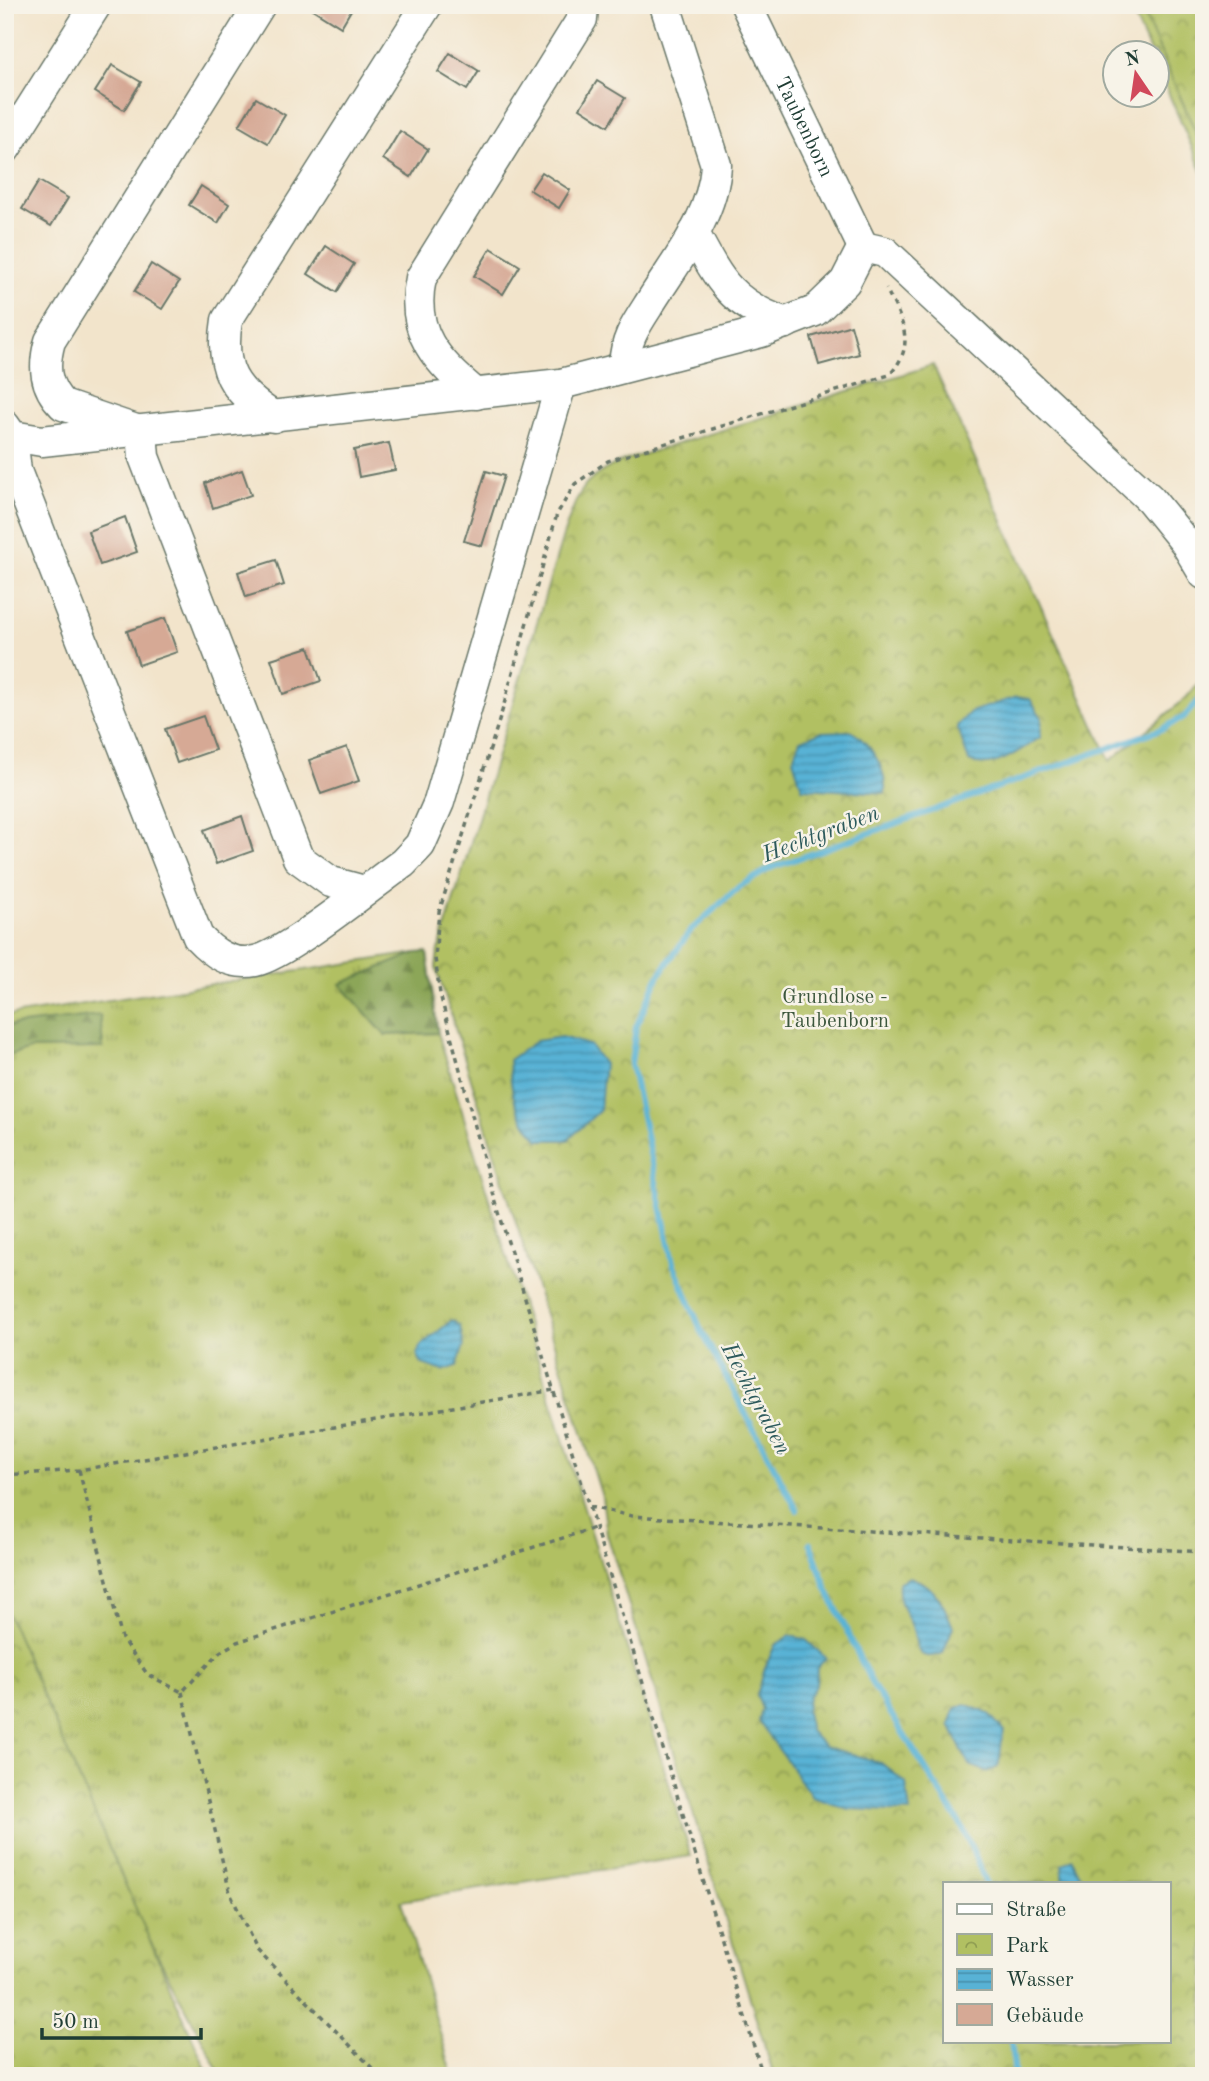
<svg xmlns="http://www.w3.org/2000/svg" width="1209" height="2081" font-family="'Old Standard TT',serif">
  <defs>
    <pattern id="grass-tufts" width="24" height="20" patternUnits="userSpaceOnUse" patternTransform="scale(1.75)"><rect width="24" height="20" fill="#b1c062"/><path d="M3 7l-1-3M5 7V3M7 7l1-3M15 17l-1-3M17 17v-4M19 17l1-3" fill="none" stroke="#8f9d52"/></pattern>
    <pattern id="forest-firs" width="22" height="20" patternUnits="userSpaceOnUse" patternTransform="scale(1.75)"><rect width="22" height="20" fill="#8ca658"/><path d="M5 1l3.5 6h-7zM16 11l3.5 6h-7z" fill="#72884a"/></pattern>
    <pattern id="park-crowns" width="20" height="18" patternUnits="userSpaceOnUse" patternTransform="scale(1.75)"><rect width="20" height="18" fill="#b1c062"/><path d="M2 6a3 3 0 1 1 6 0M12 15a3 3 0 1 1 6 0" fill="none" stroke="#8f9d52"/></pattern>
    <pattern id="water-rules" width="6" height="5" patternUnits="userSpaceOnUse" patternTransform="scale(1.75)"><rect width="6" height="5" fill="#58b2d5"/><path d="M0 2.5h6" fill="none" stroke="#4892ae"/></pattern>
  </defs>
  <rect width="100%" height="100%" fill="#f7f3e8"/>
  <filter id="ink" filterUnits="userSpaceOnUse"><feTurbulence type="fractalNoise" baseFrequency=".0143" numOctaves="2"/><feDisplacementMap in="SourceGraphic" scale="14" xChannelSelector="R" yChannelSelector="G"/><feConvolveMatrix kernelMatrix="1 2 1 2 8 2 1 2 1" color-interpolation-filters="sRGB"/></filter>
  <filter id="wash" filterUnits="userSpaceOnUse"><feTurbulence type="fractalNoise" baseFrequency=".00686" numOctaves="4" result="noise"/><feDisplacementMap in="SourceGraphic" scale="28" xChannelSelector="R" yChannelSelector="G"/><feGaussianBlur stdDeviation="1.57" result="paint"/><feColorMatrix in="noise" values="0 0 0 0 0 0 0 0 0 0 0 0 0 0 0 0 0 1.4 0 .05"/><feComposite in="paint" operator="in"/></filter>
  <g filter="url(#wash)">
    <rect width="100%" height="100%" fill="#f2e4cb"/>
    <path fill="url(#grass-tufts)" stroke="#687e4b" stroke-width="2" d="M1129 5H1204V175L1157 67 1156 52H1150Z
      M416 953 341 985 385 1035 438 1033 691 1856 401 1901 453 2076H222L133 1910 5 1609V1057L30 1049 103 1047 100 1016 5 1026V1016Z"/>
    <path fill="url(#forest-firs)" stroke="#567246" stroke-width="2" d="M427 952 438 1033 385 1035 340 984 416 953Z
      M100 1015 103 1048 30 1049 5 1057V1026Z"/>
    <path fill="url(#park-crowns)" stroke="#687e4b" stroke-width="2" fill-rule="evenodd" d="M1140 5H1204V151Z
      M933 365 1110 761 1186 698 1204 677V2076H774L607 1534 602 1497 436 967 438 952 563 536C578 495 579 480 622 461ZM945 1883H1169V2041H945Z
      M5 1606 10 1620 209 2076H5Z"/>
    <path fill="url(#water-rules)" stroke="#3c7884" stroke-width="2" d="M1016 697 1030 699 1042 718 1040 738C1019 750 993 773 969 761L957 726 970 712Z
      M852 731C871 745 887 768 885 793L802 788 793 759 800 740 821 732Z
      M561 1037 590 1045 604 1064 600 1110 568 1140H539C515 1113 511 1096 509 1060L536 1041Z
      M452 1320 460 1326 464 1346 457 1366 443 1371 422 1364 417 1354 422 1345Z
      M910 1577C936 1587 943 1602 953 1627L943 1653C911 1665 919 1641 911 1624 903 1609 897 1599 899 1582Z
      M790 1636 805 1639 826 1658 817 1668 816 1685 808 1697 806 1712 810 1731 824 1746 881 1763 906 1783 910 1812 848 1809 812 1797 759 1721 762 1709 757 1696 765 1668 775 1645Z
      M965 1704 989 1714 1004 1731C1000 1744 1002 1753 998 1767L988 1772 969 1765 950 1725 955 1709Z
      M1072 1859 1084 1883H1064L1062 1865Z"/>
    <g fill="none" stroke-linecap="round" stroke-linejoin="round">
      <path stroke="#58b2d5" stroke-width="6" d="M797 1510 701 1330 673 1263 631 1064 636 1027 659 975 691 930 740 886 771 868 1162 729 1184 717 1204 695
        M810 1543 827 1589 872 1684 964 1830 986 1883
        M1011 2041 1015 2076"/>
    </g>
    <g id="blocks">
      <path fill="#d6a995" d="M306 5H354L341 27Z
        M450 53 479 71 467 90 438 72Z
        M112 65 141 82 124 110 95 92Z
        M597 81 625 98 608 126 580 108Z
        M256 98 285 115 268 143 239 126Z
        M400 131 428 149 411 177 383 159Z
        M542 172 570 190 559 208 530 190Z
        M39 181 68 198 51 226 22 209Z
        M201 186 229 204 218 223 189 205Z
        M326 246 354 264 337 292 308 274Z
        M491 248 520 266 503 294 474 276Z
        M151 264 179 282 162 309 134 292Z
        M851 325 859 354 819 365 811 337Z
        M389 443 395 470 359 477 354 450Z
        M242 470 251 495 213 508 205 483Z
        M486 471 504 476 482 546 464 541Z
        M125 517 137 552 100 565 88 531Z
        M276 560 284 585 246 597 238 572Z
        M165 618 177 652 139 665 127 631Z
        M309 647 321 681 283 694 271 659Z
        M203 716 215 750 177 763 165 729Z
        M347 747 359 781 321 794 309 760Z
        M242 816 253 851 216 864 204 830Z"/>
    </g>
  </g>
  <g filter="url(#ink)">
    <use href="#blocks" fill-opacity="0" stroke="#697769" stroke-width="2"/>
    <g fill="none" stroke-linecap="round" stroke-linejoin="round">
      <defs>
        <g id="minor">
          <path d="M260 5 50 341C43 366 44 386 63 405L142 432 144 457 298 858 331 882 364 891"/>
          <path id="s1" d="M746 5 863 247"/>
          <path d="M5 149 96 5"/>
          <path d="M694 233C720 282 731 304 786 323"/>
          <path d="M863 247 885 252 1150 499 1185 542 1204 574"/>
          <path d="M624 366C625 341 635 326 648 306 675 262 713 218 716 165L665 5"/>
          <path d="M476 394C437 361 409 333 421 278L582 19 583 5"/>
          <path d="M274 417C233 391 219 369 227 320L427 5"/>
          <path d="M5 426 12 436 42 441 561 384 761 332 815 311 845 282 863 247"/>
          <path d="M12 436 16 471 198 937C213 953 231 966 255 961 286 955 372 885 403 863L420 845 439 802 561 384"/>
        </g>
      </defs>
      <use href="#minor" stroke="#697769" stroke-width="33"/>
      <path stroke="#697769" stroke-width="3.5" stroke-dasharray="5 5" stroke-linecap="butt" d="M79 1470 122 1639 148 1675 182 1692 220 1652 237 1642 594 1528
        M5 1475 79 1470 554 1390
        M589 1507 632 1516 1204 1552
        M182 1692 230 1893 257 1950 380 2076
        M763 2076 490 1183 440 994 435 958 439 912 503 708 557 514 575 484 608 461 889 375C917 346 903 321 886 289"/>
      <use href="#minor" stroke="#fff" stroke-width="30"/>
    </g>
  </g>
  <g text-anchor="middle" stroke-width="5" stroke-linejoin="round" paint-order="stroke">
    <g font-size="21" fill="#1f3d34" stroke="#f7f3e8">
      <text dy="7" stroke="none"><textPath href="#s1" startOffset="135">Taubenborn</textPath></text>
    </g>
    <g font-size="21" fill="#3c573d" stroke="#f7f3e8">
      <text x="835" y="1003">Grundlose -<tspan x="835" dy="24">Taubenborn</tspan></text>
    </g>
    <g font-size="23" font-style="italic" fill="#2d5a5c" stroke="#f7f3e8">
      <text transform="translate(820 833) rotate(-21)" y="8">Hechtgraben</text>
      <text transform="translate(757 1398) rotate(62)" y="8">Hechtgraben</text>
    </g>
  </g>
  <rect width="1209" height="2081" fill="none" stroke="#f7f3e8" stroke-width="28"/>
  <rect x="943" y="1882" width="228" height="161" fill="#f7f3e8" stroke="#a1aaa0" stroke-width="2"/>
  <rect x="957" y="1904" width="35" height="10" fill="#ffffff" stroke="#a1aaa0" stroke-width="2"/>
  <text x="1006" y="1916" font-size="21" fill="#1f3d34">Straße</text>
  <rect x="957" y="1934" width="35" height="21" fill="url(#park-crowns)" stroke="#a1aaa0" stroke-width="2"/>
  <text x="1006" y="1952" font-size="21" fill="#1f3d34">Park</text>
  <rect x="957" y="1969" width="35" height="21" fill="url(#water-rules)" stroke="#a1aaa0" stroke-width="2"/>
  <text x="1006" y="1986" font-size="21" fill="#1f3d34">Wasser</text>
  <rect x="957" y="2004" width="35" height="21" fill="#d6a995" stroke="#a1aaa0" stroke-width="2"/>
  <text x="1006" y="2022" font-size="21" fill="#1f3d34">Gebäude</text>
  <g transform="translate(1136 74) rotate(347)"><circle r="33" fill="#f7f3e8" stroke="#a1aaa0" stroke-width="2"/>
  <path d="M0-5L12 26L0 18L-12 26Z" fill="#d1495b"/>
  <text y="-10" font-size="19" font-weight="bold" text-anchor="middle" fill="#1f3d34">N</text>
  </g>
  <path d="M42 2028v10h159v-10" fill="none" stroke="#1f3d34" stroke-width="3.5"/>
  <text x="52" y="2028" font-size="21" fill="#1f3d34" stroke="#f7f3e8" stroke-width="5" paint-order="stroke">50 m</text>
</svg>
